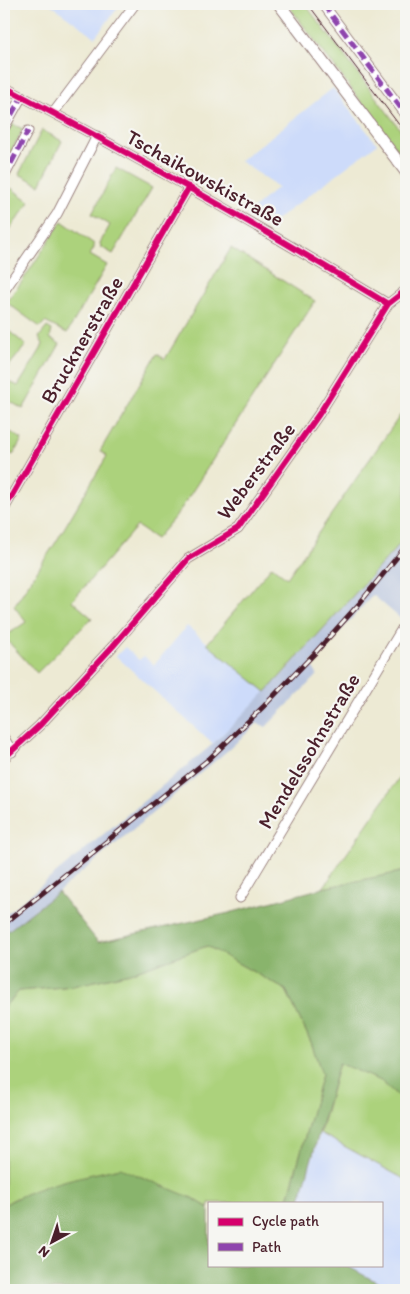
<svg xmlns="http://www.w3.org/2000/svg" width="410" height="1294" font-family="Itim,sans-serif">
  <rect width="100%" height="100%" fill="#f6f6f2"/>
  <filter id="ink" filterUnits="userSpaceOnUse"><feTurbulence type="fractalNoise" baseFrequency=".02" numOctaves="2"/><feDisplacementMap in="SourceGraphic" scale="10" xChannelSelector="R" yChannelSelector="G"/><feConvolveMatrix kernelMatrix="1 2 1 2 8 2 1 2 1" color-interpolation-filters="sRGB"/></filter>
  <filter id="wash" filterUnits="userSpaceOnUse"><feTurbulence type="fractalNoise" baseFrequency=".0096" numOctaves="4" result="noise"/><feDisplacementMap in="SourceGraphic" scale="20" xChannelSelector="R" yChannelSelector="G"/><feGaussianBlur stdDeviation="1.12" result="paint"/><feColorMatrix in="noise" values="0 0 0 0 0 0 0 0 0 0 0 0 0 0 0 0 0 1.4 0 .05"/><feComposite in="paint" operator="in"/></filter>
  <g filter="url(#wash)">
    <rect width="100%" height="100%" fill="#edead4"/>
    <path fill="#cddbfa" d="M50 4H121L95 37Z
      M333 88 377 144 268 226 246 215 278 187 240 161Z
      M187 626 266 692 213 744 116 656 125 647 139 660 144 656 154 665Z
      M320 1133 406 1180V1287L383 1285 345 1265H381V1203H299Z"/>
    <path fill="#b9c5de" d="M406 537V609L401 619 373 595 311 663 317 675 266 727 258 723 227 751 58 892 4 934V916L213 744 283 674Z"/>
    <path fill="#acd27c" stroke="#7b7854" d="M287 4H305L406 137V161Z
      M12 124 23 129 4 166V139Z
      M42 130 62 141 40 185 19 174Z
      M116 168 152 188 113 254 101 247 100 243 110 225 92 214Z
      M11 188 30 202 4 237V198Z
      M62 221 94 244V248L90 255 107 265 67 333 45 322 40 327 6 302 23 280Z
      M231 248 315 301 179 512 156 539 137 526 72 601 92 618 37 673 4 637 26 622 14 606 56 542 107 456 100 451 157 354 165 359Z
      M4 327 26 345 4 372Z
      M47 327 52 330 50 338 60 344 23 409 4 398V379L18 386 41 349 43 344 39 337Z
      M406 407V537L266 692 207 644 272 566 287 578Z
      M4 428 22 439 13 455 4 450Z
      M406 768V871L323 888Z
      M207 946 286 990 311 1042 322 1074 287 1203H209V1208L192 1198H16L4 1205V1007L19 991 73 986 130 973Z
      M339 1063 381 1081 406 1103V1180L320 1133Z"/>
    <path fill="#89b46c" stroke="#6a6a4c" d="M406 871V1103L381 1081 339 1063 299 1203H287L322 1074 311 1042 286 990 207 946 130 973 73 986 19 991 4 1007V934L58 892 98 942 229 913 323 888Z
      M120 1168 192 1198 209 1208V1265H345L382 1285 406 1287V1290H4V1205C39 1184 80 1177 120 1168Z"/>
  </g>
  <g filter="url(#ink)">
    <g fill="none" stroke-linecap="round" stroke-linejoin="round">
      <defs>
        <path id="street" d="M323 4 406 115
          M4 87C134 155 262 228 388 304
          M54 112 135 4
          M4 128 22 96
          M4 177 28 131
          M4 291 57 214 97 136
          M4 509 189 187
          M4 738 12 752
          M4 758 40 725 113 646 188 559 238 529 319 414 388 304 406 290
          M240 898 406 622"/>
        <path id="secondary" d="M279 4 406 172"/>
      </defs>
      <use href="#street" stroke="#9c8480" stroke-width="11"/>
      <use href="#secondary" stroke="#9c8480" stroke-width="13"/>
      <use href="#street" stroke="#fff" stroke-width="9"/>
      <use href="#secondary" stroke="#fff" stroke-width="11"/>
      <path stroke="#4a1f2b" stroke-width="1" d="M308 4 406 134"/>
      <defs>
        <path id="rail" d="M4 924 209 759 264 706 314 654 359 604 406 546"/>
      </defs>
      <use href="#rail" stroke="#4a1f2b" stroke-width="5"/>
      <use href="#rail" stroke="#f6f6f2" stroke-width="3" stroke-dasharray="9" stroke-linecap="butt"/>
      <path stroke="#8e44ad" stroke-width="5" stroke-dasharray="10 5" stroke-linecap="butt" d="M323 4 406 115
        M4 128 22 96
        M4 177 28 131"/>
      <defs>
        <path id="cycleway" d="M4 87C134 155 262 228 388 304
          M4 509 189 187
          M4 758 40 725 113 646 188 559 238 529 319 414 388 304 406 290"/>
      </defs>
      <use href="#cycleway" stroke="#f6f6f2" stroke-width="9"/>
      <use href="#cycleway" stroke="#d6006c" stroke-width="6"/>
    </g>
  </g>
  <g text-anchor="middle" stroke-width="4.5" stroke-linejoin="round" paint-order="stroke">
    <g font-size="21" fill="#4a1f2b" stroke="#f6f6f2">
      <text transform="translate(205 178) rotate(29)" y="7">Tschaikowskistraße</text>
      <text transform="translate(82 340) rotate(-60)" y="7">Brucknerstraße</text>
      <text transform="translate(256 471) rotate(-53)" y="7">Weberstraße</text>
      <text transform="translate(309 751) rotate(-59)" y="7">Mendelssohnstraße</text>
    </g>
  </g>
  <rect width="410" height="1294" fill="none" stroke="#f6f6f2" stroke-width="20"/>
  <rect x="208" y="1202" width="175" height="65" fill="#f6f6f2" stroke="#b1a0a2"/>
  <rect x="218" y="1218" width="25" height="8" fill="#d6006c" stroke="#b1a0a2"/>
  <text x="252" y="1226" font-size="15" fill="#4a1f2b">Cycle path</text>
  <rect x="218" y="1243" width="25" height="8" fill="#8e44ad" stroke="#b1a0a2"/>
  <text x="252" y="1252" font-size="15" fill="#4a1f2b">Path</text>
  <g transform="translate(52 1242) rotate(220)" stroke="#f6f6f2" stroke-width="4" paint-order="stroke">
  <path d="M0-4L9 19L0 12L-9 19Z" fill="#4a1f2b"/>
  <text y="-8" font-size="14" font-weight="bold" text-anchor="middle" fill="#4a1f2b">N</text>
  </g>
</svg>
